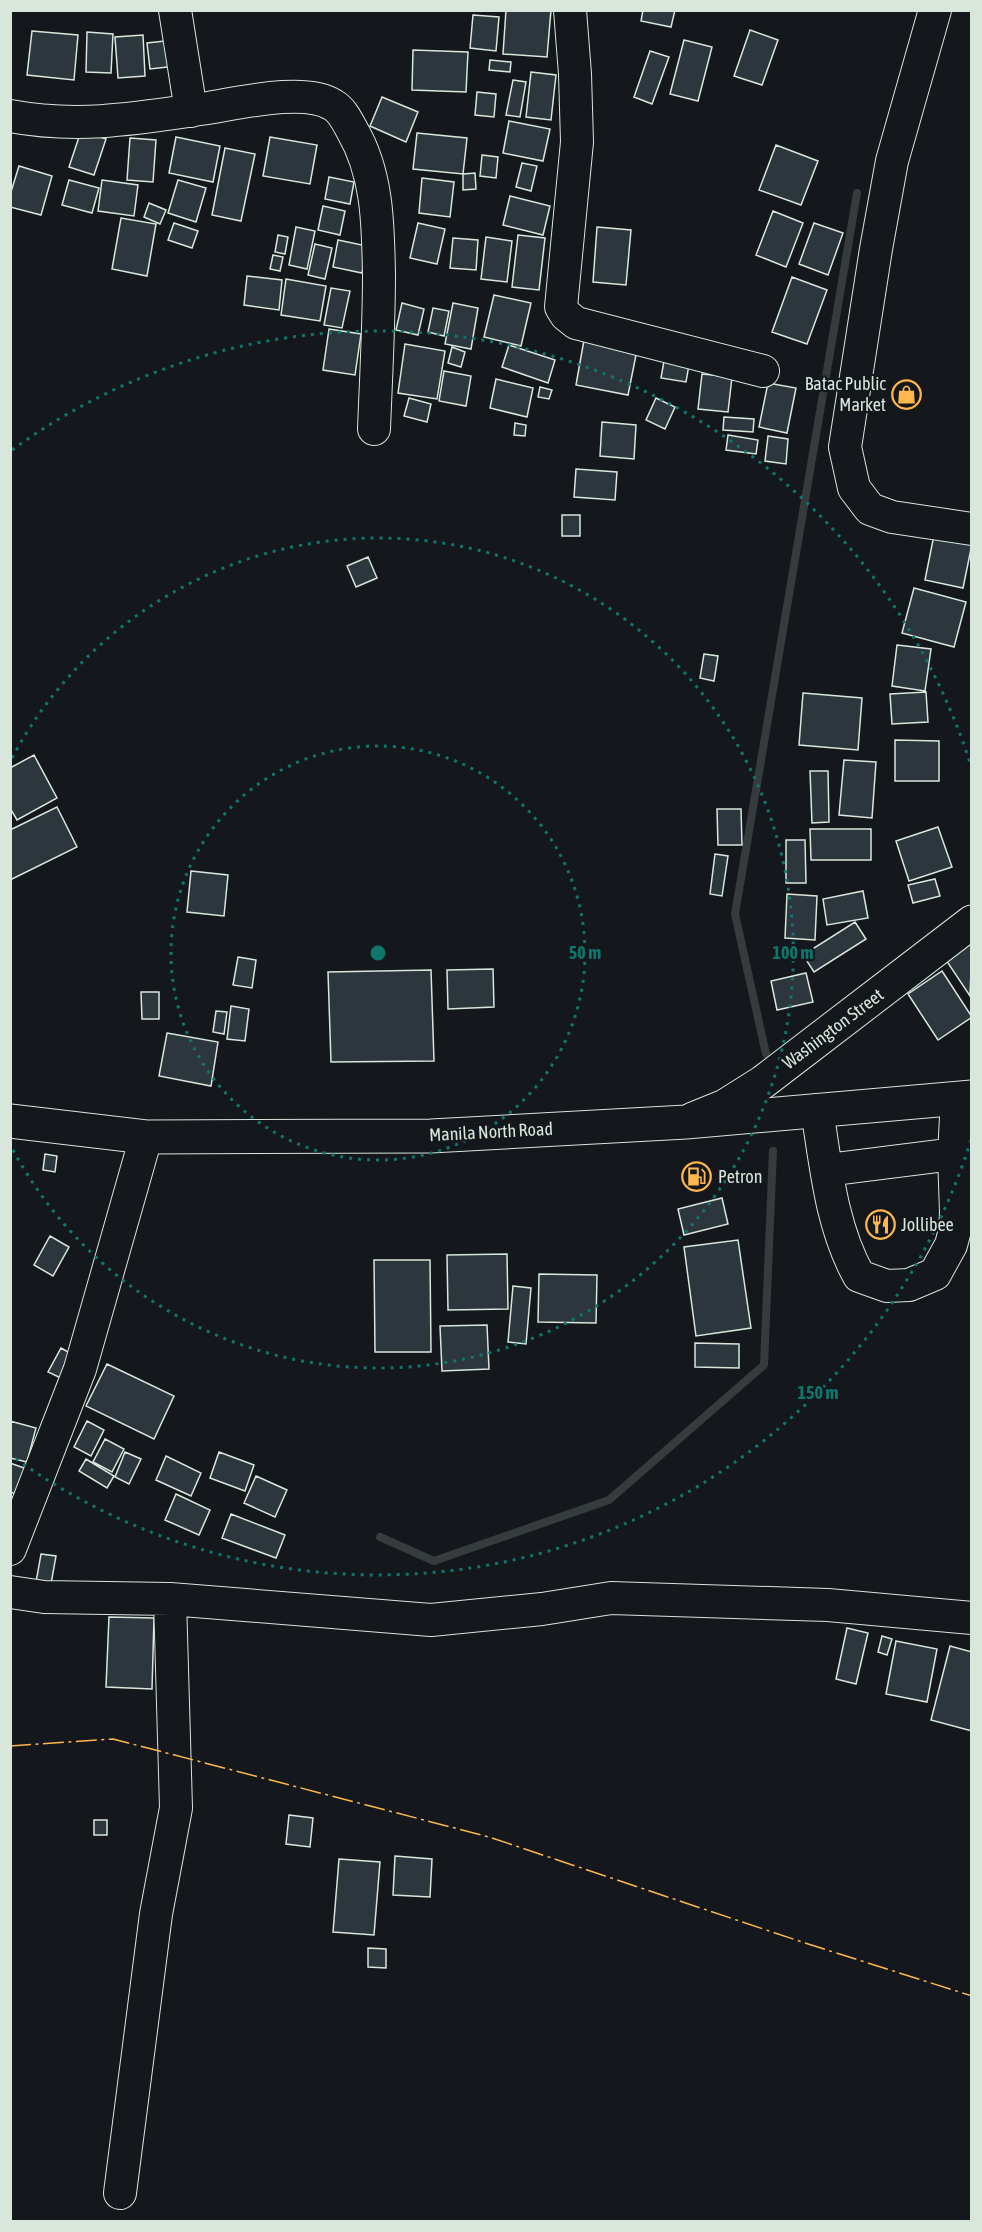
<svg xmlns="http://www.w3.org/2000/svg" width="982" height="2232" font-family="'Asap Condensed',sans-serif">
  <rect width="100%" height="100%" fill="#14181c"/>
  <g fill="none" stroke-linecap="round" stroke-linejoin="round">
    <path stroke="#363b3e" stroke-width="8" d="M766 1054 735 914 857 193
      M380 1537 434 1561 609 1500 764 1365 773 1151"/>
  </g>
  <path fill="#2c363c" stroke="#d8e6dc" stroke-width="1.5" d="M506 10H551L547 57 503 54Z
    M643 10H675L671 27 641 21Z
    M473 15 499 17 496 51 470 48Z
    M750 30 778 40 762 85 734 76Z
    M32 31 78 35 74 80 27 75Z
    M87 32 113 34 111 73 86 72Z
    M143 35 145 76 118 78 115 37Z
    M174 40 176 66 150 69 147 43Z
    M684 40 712 47 698 101 670 94Z
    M413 50 468 52 466 92 412 90Z
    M650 51 669 57 652 104 634 97Z
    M490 60 511 62 510 72 489 70Z
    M531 72 556 75 551 120 526 117Z
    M513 80 526 82 520 117 506 115Z
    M477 92 496 94 494 117 475 115Z
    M382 97 418 112 406 142 370 126Z
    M509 121 550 129 543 161 503 153Z
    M81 131 106 139 94 175 69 167Z
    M417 133 467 138 463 174 413 169Z
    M176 137 220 146 213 182 169 173Z
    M270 137 317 145 310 184 263 176Z
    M130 138 156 140 153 182 127 180Z
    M776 145 818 161 801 205 759 190Z
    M225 148 255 154 241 221 212 215Z
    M482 155 498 157 496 178 480 176Z
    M522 163 537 166 531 191 516 187Z
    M19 166 52 176 41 215 10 207V195Z
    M475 173 476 189 463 190V174Z
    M329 177 354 182 350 204 325 199Z
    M422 178 454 182 450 217 419 213Z
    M69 180 99 188 92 213 62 205Z
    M102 180 138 185 134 216 98 211Z
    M178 180 206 188 196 222 168 213Z
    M510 196 550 206 543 235 503 225Z
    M149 203 166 210 160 224 144 217Z
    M323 206 345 211 340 235 318 230Z
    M773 211 803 223 786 267 756 255Z
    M121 218 156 224 147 276 112 269Z
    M174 223 198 231 192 248 168 240Z
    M418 223 445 229 437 264 410 258Z
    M814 223 843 233 828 275 799 264Z
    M296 227 315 231 307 269 289 265Z
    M597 227 631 230 626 285 593 282Z
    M278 235 288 237 285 254 275 252Z
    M518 235 545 238 539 290 512 287Z
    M486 237 512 241 507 282 481 279Z
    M453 238 478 240 476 270 450 268Z
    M338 240 367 246 362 273 333 267Z
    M315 244 332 248 325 279 308 275Z
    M273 255 283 257 280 271 270 269Z
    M247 276 282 280 279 310 244 305Z
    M792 277 827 290 807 344 772 332Z
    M286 279 326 286 320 321 281 315Z
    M331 288 350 291 342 328 324 325Z
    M494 295 531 303 521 346 484 337Z
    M402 303 424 309 418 335 396 330Z
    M453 303 478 308 471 349 445 344Z
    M433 308 449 311 444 336 428 332Z
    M329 329 361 334 355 375 323 370Z
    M584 340 637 350 628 395 576 385Z
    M405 344 445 351 437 399 398 393Z
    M509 345 555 360 548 383 502 367Z
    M452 347 465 352 461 367 448 363Z
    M665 355 690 359 686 382 661 378Z
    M444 371 471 376 466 406 439 401Z
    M702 374 732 377 728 412 698 409Z
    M496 379 533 388 527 417 490 408Z
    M768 383 796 388 787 433 759 427Z
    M540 387 552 390 549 399 538 397Z
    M409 398 431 404 427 422 404 416Z
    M656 398 675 407 665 429 646 420Z
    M724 417 754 419 753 432 723 430Z
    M602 422 636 425 634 459 600 456Z
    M515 423 526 425 525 436 514 435Z
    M728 435 758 440 756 454 726 450Z
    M768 436 788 439 786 464 765 461Z
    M576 469 617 472 615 500 574 497Z
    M562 515H580V536H562Z
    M934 535 972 544 963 588 925 580Z
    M368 557 377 578 356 587 347 566Z
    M914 588 966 602 954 647 902 633Z
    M897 645 931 649 925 691 892 686Z
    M704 654 718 656 714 681 700 678Z
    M926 692 928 722 892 724 890 694Z
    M803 693 862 698 858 750 799 745Z
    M895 740 939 741V781H895Z
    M34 755 57 798 17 820 10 808V768Z
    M844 760 876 762 872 818 839 815Z
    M810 771H828L829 822 812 823Z
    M57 807 77 847 10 880V830Z
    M717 809H741L742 845H718Z
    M938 827 952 867 909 881 896 841Z
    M810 829H871V860H811Z
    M786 840H805L806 883H786Z
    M715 854 728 856 722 896 710 894Z
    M191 871 228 875 224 916 187 912Z
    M935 879 940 896 913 903 908 885Z
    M863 891 868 918 827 925 823 899Z
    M787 894 817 896 815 940 785 938Z
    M855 922 866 939 814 972 803 955Z
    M966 937 972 945 970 996 942 954Z
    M238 957 256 960 252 988 233 985Z
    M493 969 494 1007 448 1009 447 970Z
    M431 970 434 1061 331 1062 328 972Z
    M942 971 972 1017 938 1040 908 994Z
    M806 973 813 1002 777 1010 771 981Z
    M141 992H159V1019H142Z
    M231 1006 249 1009 245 1041 227 1039Z
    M216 1011 227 1012 224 1034 213 1032Z
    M167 1033 218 1042 211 1086 159 1076Z
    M45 1154 57 1156 55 1172 43 1170Z
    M722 1198 728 1224 684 1235 678 1209Z
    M50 1236 69 1247 53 1276 34 1265Z
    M738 1240 751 1328 696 1336 684 1247Z
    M507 1254 508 1309 448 1310 447 1255Z
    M374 1260H430L431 1352H375Z
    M539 1274 597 1275 596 1323 538 1322Z
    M513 1286 531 1288 526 1344 508 1342Z
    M487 1325 489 1369 442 1371 440 1326Z
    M695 1343 739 1344V1368L695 1367Z
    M61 1348 77 1357 65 1380 48 1372Z
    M107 1364 174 1396 154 1439 86 1406Z
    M10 1421 36 1428 27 1462 10 1458Z
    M87 1421 104 1430 91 1456 74 1447Z
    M105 1439 124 1449 112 1472 93 1462Z
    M125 1452 141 1459 129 1484 115 1477Z
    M219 1452 254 1465 245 1491 210 1478Z
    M166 1456 201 1473 191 1496 156 1480Z
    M86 1459 114 1476 107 1488 79 1471Z
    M10 1463 27 1469 19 1495 10 1492Z
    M256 1476 287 1490 275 1517 244 1503Z
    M176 1494 210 1510 199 1535 165 1520Z
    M231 1514 285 1535 276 1558 222 1538Z
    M41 1554 56 1556 51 1584 36 1582Z
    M109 1617 154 1618 152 1689 106 1687Z
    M847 1628 868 1633 856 1684 836 1679Z
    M882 1636 892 1639 887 1655 878 1652Z
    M896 1641 937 1649 927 1702 886 1694Z
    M950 1646 972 1652V1731L931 1720Z
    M289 1815 313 1818 310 1847 286 1844Z
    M94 1820H107V1835H94Z
    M395 1856 432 1859 430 1897 393 1895Z
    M339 1859 380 1862 374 1935 333 1932Z
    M368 1948 386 1949V1968L368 1967Z"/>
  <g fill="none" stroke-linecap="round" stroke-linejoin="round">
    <defs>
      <path id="minor" d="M175 10 191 111
        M570 10 575 74 577 142 561 307 566 315 576 323 763 371
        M935 10 892 161 876 249 845 447 854 488 870 509 892 517 972 529
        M10 116C80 129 139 118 208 108 239 103 306 87 333 105 342 110 347 121 352 130 378 174 378 225 379 275 379 326 376 377 374 429
        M817 1110C826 1166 831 1226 859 1276L887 1286 909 1285 935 1274 951 1245 955 1230 956 1213 954 1154 957 1099
        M827 1170 954 1154
        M10 1549 80 1369 146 1137
        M10 1592 44 1597 170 1599 431 1620 542 1609 611 1598 828 1605 972 1618
        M120 2193 156 1914 176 1808 170 1599"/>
      <path id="major" d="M693 1119 725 1106 763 1082 972 922"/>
      <path id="highway" d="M10 1121 146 1137 431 1136 686 1122 972 1097"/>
    </defs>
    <use href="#minor" stroke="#d8e6dc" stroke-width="34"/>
    <use href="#major" stroke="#d8e6dc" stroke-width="35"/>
    <use href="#highway" stroke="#d8e6dc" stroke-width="35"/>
    <use href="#minor" stroke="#14181c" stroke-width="32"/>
    <use href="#major" stroke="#14181c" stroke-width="33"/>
    <use href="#highway" stroke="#14181c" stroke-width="33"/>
    <path stroke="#ffb74d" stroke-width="1.5" stroke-dasharray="21 4.5 3 4.5" stroke-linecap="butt" d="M10 1746 113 1739 489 1837 805 1943 972 1996"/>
  </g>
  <g fill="none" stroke="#0f766e" stroke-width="3" stroke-dasharray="3 6">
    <circle cx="378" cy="953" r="207"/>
    <path d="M12 758A415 415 0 1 1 12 1148"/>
    <path d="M971 1140A622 622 0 0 1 12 1456M12 450A622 622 0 0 1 971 766"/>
  </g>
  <defs>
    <symbol id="shop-ring" viewBox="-11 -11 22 22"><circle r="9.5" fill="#14181c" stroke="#ffb74d" stroke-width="1.5"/><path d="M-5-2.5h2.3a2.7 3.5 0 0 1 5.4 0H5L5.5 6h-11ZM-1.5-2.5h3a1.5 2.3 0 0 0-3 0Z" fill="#ffb74d"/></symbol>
    <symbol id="fuel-ring" viewBox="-11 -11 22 22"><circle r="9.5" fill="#14181c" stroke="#ffb74d" stroke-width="1.5"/><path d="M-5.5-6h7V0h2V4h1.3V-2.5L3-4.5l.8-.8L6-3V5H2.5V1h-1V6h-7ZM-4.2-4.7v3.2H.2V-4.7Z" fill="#ffb74d"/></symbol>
    <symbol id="restaurant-ring" viewBox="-11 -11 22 22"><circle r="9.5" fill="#14181c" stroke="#ffb74d" stroke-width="1.5"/><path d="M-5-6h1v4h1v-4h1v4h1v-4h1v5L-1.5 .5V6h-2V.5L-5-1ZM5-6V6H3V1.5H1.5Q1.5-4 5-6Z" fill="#ffb74d"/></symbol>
  </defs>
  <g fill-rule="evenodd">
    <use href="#shop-ring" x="890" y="378" width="33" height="33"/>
    <use href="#fuel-ring" x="680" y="1160" width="33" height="33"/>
    <use href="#restaurant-ring" x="864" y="1208" width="33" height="33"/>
  </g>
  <g text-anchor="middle" stroke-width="4.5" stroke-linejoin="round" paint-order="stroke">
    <g font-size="18" fill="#d8e6dc" stroke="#14181c" text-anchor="start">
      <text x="886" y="390" text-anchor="end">Batac Public<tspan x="886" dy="21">Market</tspan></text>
      <text x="718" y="1183">Petron</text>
      <text x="901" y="1231">Jollibee</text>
    </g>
    <g font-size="18" fill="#d8e6dc" stroke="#14181c">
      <text transform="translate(833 1029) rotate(-37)" y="6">Washington Street</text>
      <text transform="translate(491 1132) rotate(-3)" y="6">Manila North Road</text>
    </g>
  </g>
  <circle cx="378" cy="953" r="9" fill="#0f766e" stroke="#14181c" stroke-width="3"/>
  <g font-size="18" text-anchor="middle" font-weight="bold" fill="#0f766e" stroke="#14181c" stroke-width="4.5" stroke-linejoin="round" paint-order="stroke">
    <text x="585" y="959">50 m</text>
    <text x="793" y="959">100 m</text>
    <text x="818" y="1399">150 m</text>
  </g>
  <rect width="982" height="2232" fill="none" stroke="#d8e6dc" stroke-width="24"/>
</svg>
